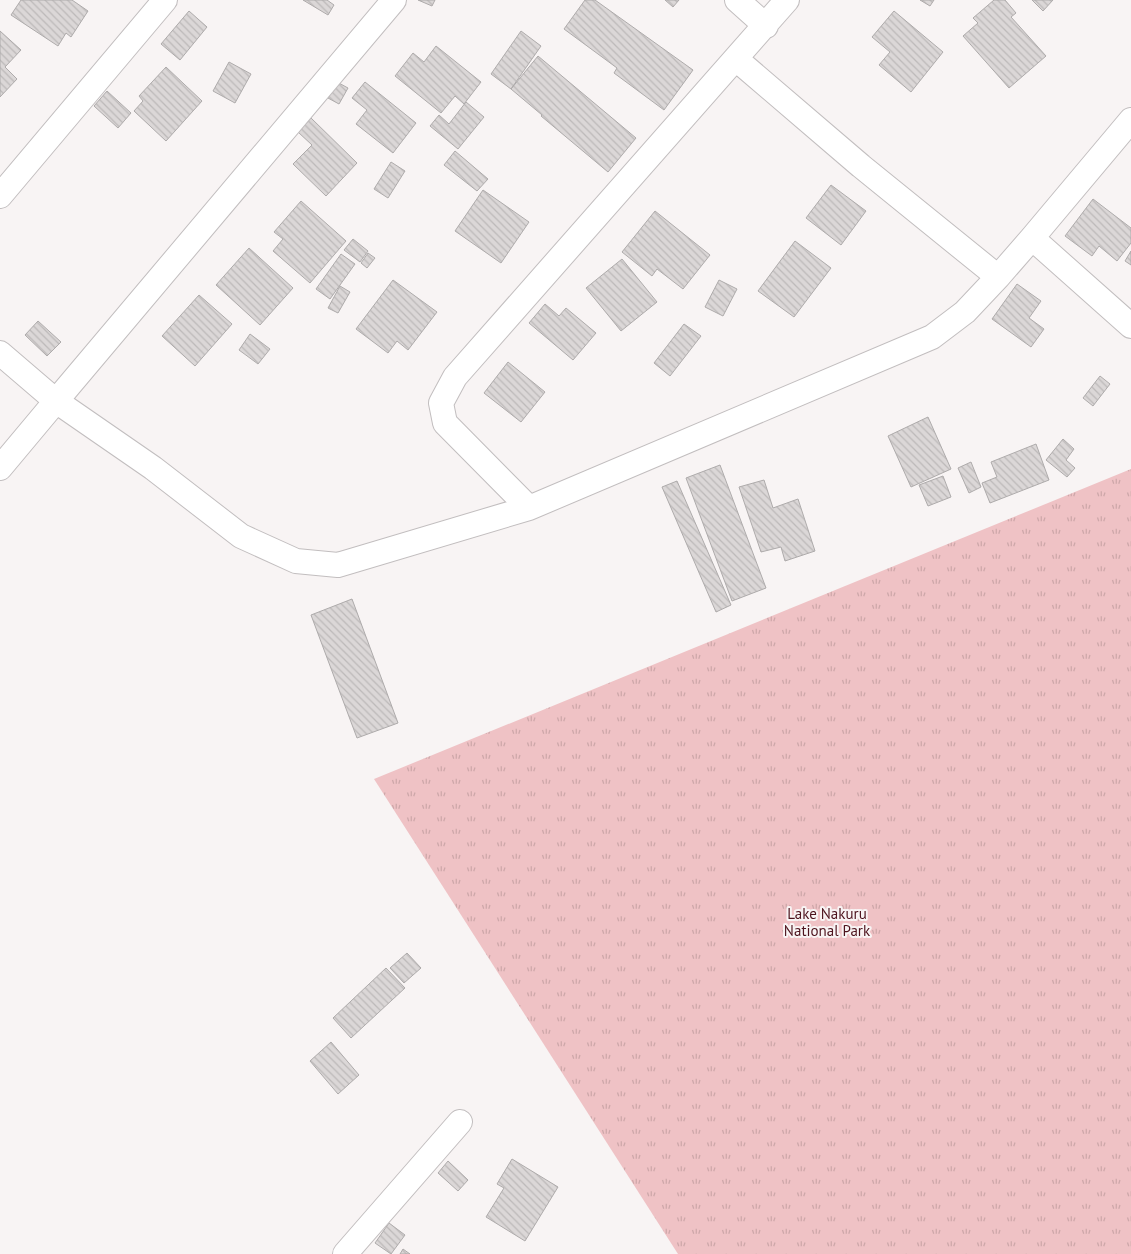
<svg xmlns="http://www.w3.org/2000/svg" width="1131" height="1254" font-family="'PT Sans',sans-serif">
  <defs>
    <pattern id="park-tufts" width="24" height="20" patternUnits="userSpaceOnUse" patternTransform="scale(1.25)"><rect width="24" height="20" fill="#efc2c5"/><path d="M3 7l-1-3M5 7V3M7 7l1-3M15 17l-1-3M17 17v-4M19 17l1-3" fill="none" stroke="#cda7a9"/></pattern>
    <pattern id="building-back-hatch" width="6" height="6" patternUnits="userSpaceOnUse" patternTransform="scale(1.25)"><rect width="6" height="6" fill="#dbd7d7"/><path d="M-1 5l2 2M0 0l6 6M5-1l2 2" fill="none" stroke="#bcb9b9"/></pattern>
  </defs>
  <rect width="100%" height="100%" fill="#f8f4f4"/>
  <path fill="url(#park-tufts)" d="M1131 469V1254H678L374 779Z"/>
  <path fill="url(#building-back-hatch)" stroke="#aeabab" d="M21 0H72L88 11 71 37 66 33 58 46 11 15Z
    M303 0H327L334 5 328 15Z
    M418 0H435L432 6Z
    M585 0H595L693 70 664 110 614 73 617 68 564 29Z
    M665 0H679L673 7Z
    M920 0H934L930 6Z
    M994 0H1005L1016 13 1011 17 1046 56 1009 88 963 36 978 23 973 18Z
    M1032 0H1053L1043 11Z
    M189 11 207 27 180 60 161 44Z
    M894 11 943 52 911 92 879 65 890 52 872 37Z
    M0 31 21 50 5 67 17 79 0 97Z
    M521 31 541 46 511 89 491 74Z
    M436 46 481 82 464 104 455 96 441 113 395 76 413 53 424 62Z
    M538 56 636 138 608 172 541 116 542 115 511 89Z
    M229 62 251 74 235 103 213 91Z
    M166 67 202 101 166 141 134 111 143 101 139 96Z
    M337 82 348 88 339 104 328 98Z
    M365 82 416 123 393 153 356 124 367 110 352 98Z
    M107 91 131 113 118 128 94 106Z
    M466 102 484 117 458 149 430 126 439 115 449 124Z
    M311 118 357 163 326 196 293 164 312 145 298 132Z
    M455 151 488 179 477 191 444 165Z
    M391 162 405 171 388 198 374 189Z
    M831 185 866 211 841 245 806 218Z
    M483 190 529 222 501 263 455 231Z
    M1093 199 1131 228V243L1117 261 1099 246 1092 256 1065 236Z
    M301 201 346 241 310 283 273 251 283 239 274 232Z
    M655 211 710 255 683 289 657 269 652 276 622 252Z
    M353 239 368 251 360 262 344 250Z
    M795 241 831 268 794 317 758 291Z
    M249 248 293 288 260 325 216 285Z
    M1131 251V265L1125 261Z
    M368 253 375 258 367 268 361 263Z
    M341 254 355 264 330 299 316 289Z
    M622 259 657 302 621 331 586 288Z
    M393 280 437 312 408 350 397 341 388 353 356 329Z
    M719 280 737 289 723 316 705 307Z
    M1017 284 1041 301 1029 318 1044 329 1031 347 992 319Z
    M340 286 350 292 338 313 328 308Z
    M199 295 232 324 195 366 162 336Z
    M545 304 559 316 566 308 596 333 573 360 529 323Z
    M38 321 61 342 47 356 25 335Z
    M684 324 701 336 670 376 654 363Z
    M250 334 270 349 258 364 239 350Z
    M508 362 545 392 521 422 484 393Z
    M1100 376 1110 384 1093 406 1083 398Z
    M928 417 951 469 911 487 888 436Z
    M1063 439 1074 449 1066 460 1075 468 1067 477 1046 460Z
    M1036 444 1049 480 990 503 982 483 997 477 991 462Z
    M971 462 981 487 969 493 958 468Z
    M720 465 766 588 732 601 686 478Z
    M943 476 951 497 928 506 919 485Z
    M764 480 773 508 798 499 815 551 785 561 781 547 761 552 739 487Z
    M677 481 731 605 716 612 662 487Z
    M352 599 398 723 357 738 311 615Z
    M407 953 421 968 404 983 390 968Z
    M386 968 405 988 351 1038 333 1018Z
    M331 1042 359 1075 338 1094 310 1061Z
    M512 1159 558 1187 525 1241 486 1217 504 1188 497 1184Z
    M448 1161 468 1180 458 1191 438 1173Z
    M389 1223 405 1235 391 1254 375 1243Z
    M403 1249 410 1254H400Z"/>
  <g fill="none" stroke-linecap="round" stroke-linejoin="round">
    <defs>
      <path id="minor" d="M737 0 766 26
        M736 59 861 166 998 277
        M0 196 165 0
        M1032 238 1131 326
        M0 353 56 401 394 0
        M0 468 56 401 153 468 241 536 296 561 338 565 529 508 932 337 965 312 998 277 1032 238 1131 120
        M529 508 445 423 441 403 455 377 787 0
        M345 1254 460 1122"/>
    </defs>
    <use href="#minor" stroke="#c2bebf" stroke-width="26"/>
    <use href="#minor" stroke="#fff" stroke-width="24"/>
  </g>
  <g text-anchor="middle" stroke-width="4" stroke-linejoin="round" paint-order="stroke">
    <g font-size="15" fill="#4d131d" stroke="#f8f4f4">
      <text x="827" y="919">Lake Nakuru<tspan x="827" dy="17">National Park</tspan></text>
    </g>
  </g>
</svg>
